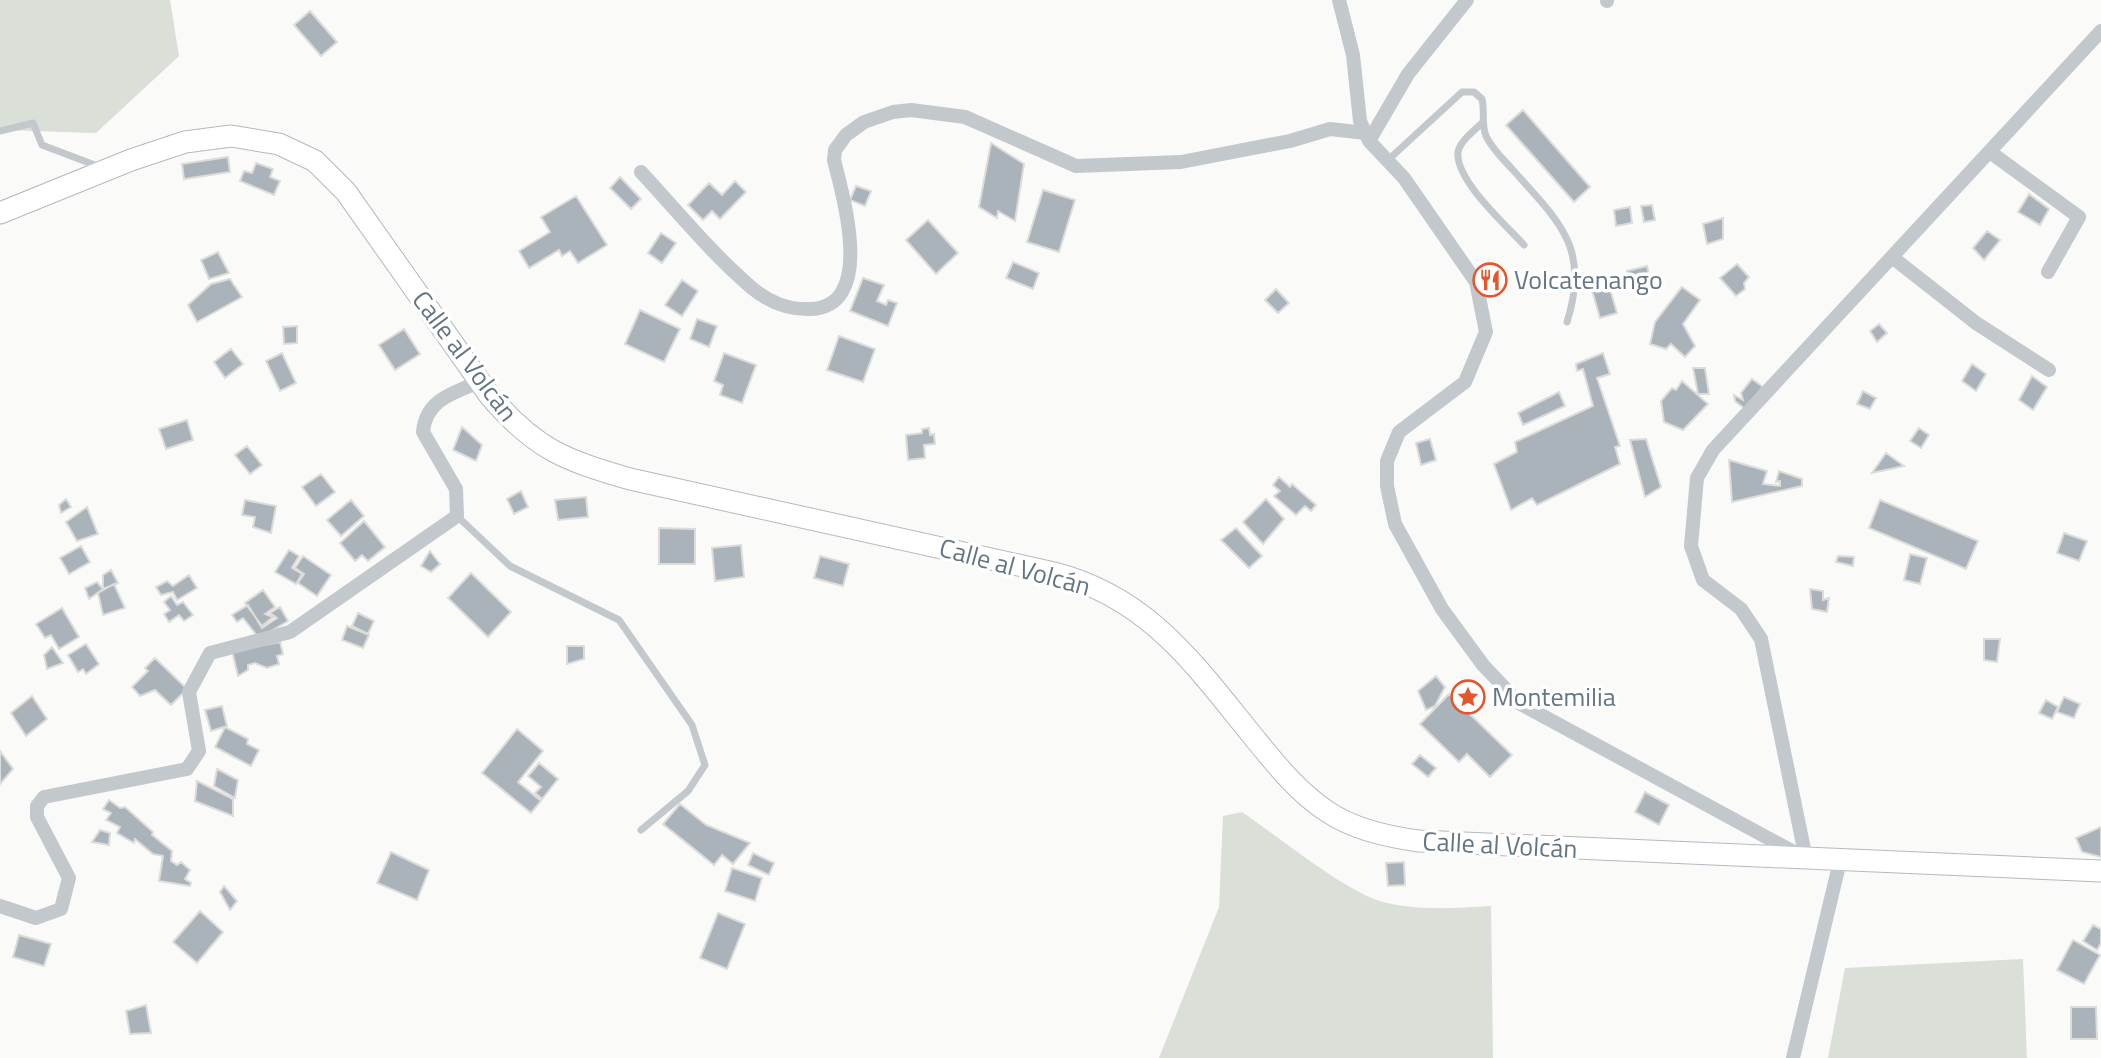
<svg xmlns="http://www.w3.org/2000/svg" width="2101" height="1058" font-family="'Titillium Web',sans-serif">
  <rect width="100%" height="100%" fill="#fafaf8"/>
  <path fill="#dadfd7" d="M0 0H170L179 56 96 133 0 130Z
    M1242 812C1276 835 1347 893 1383 902 1418 911 1456 908 1491 906L1493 1058H1159L1219 907 1223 816Z
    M2023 959 2027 1058H1828L1845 968Z"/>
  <path fill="#aab3b9" stroke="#dcdcda" stroke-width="2" d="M310 11 337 42 321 56 294 25Z
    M1523 110 1590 187 1574 202 1506 125Z
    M991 143 1024 164 1015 221 998 211 997 218 979 207Z
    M228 157 230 172 184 179 182 164Z
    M256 163 273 169 270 177 280 181 274 195 240 181 244 171 252 173Z
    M620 177 641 199 631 209 610 188Z
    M735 181 746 192 720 219 712 211 703 220 688 205 709 183 722 195Z
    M856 186 871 191 865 206 850 200Z
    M1043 190 1075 200 1059 252 1027 242Z
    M2029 194 2049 209 2040 225 2018 212Z
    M576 196 607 245 578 263 570 251 562 256 559 250 529 268 519 251 550 232 541 217Z
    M1652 205 1655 220 1644 222 1641 206Z
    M1630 207 1632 223 1616 226 1614 210Z
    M1723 218V239L1707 244 1703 224Z
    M928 220 958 253 936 274 906 240Z
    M1987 231 2000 240 1984 260 1973 248Z
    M661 233 676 243 662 263 648 253Z
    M218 252 229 273 209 279 201 260Z
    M1013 262 1039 273 1033 289 1006 278Z
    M1737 264 1749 277 1744 283 1745 289 1736 296 1720 278Z
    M1647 266 1650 278 1630 282 1627 271Z
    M863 278 884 285 877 301 886 305 888 300 897 303 888 326 850 311Z
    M230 279 242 297 197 322 188 305 211 284Z
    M682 280 698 291 682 316 665 305Z
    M1608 282 1617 313 1600 318 1591 287Z
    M1682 287 1700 300 1683 324 1695 346 1685 357 1671 344 1666 349 1650 344 1655 322Z
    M1276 289 1289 303 1278 313 1265 300Z
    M640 310 680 329 664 362 625 344Z
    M697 319 717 326 709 347 690 339Z
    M1879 324 1887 333 1877 342 1870 331Z
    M297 326V343L284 344 283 327Z
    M404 329 420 354 395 370 379 345Z
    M839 336 875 349 863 382 827 370Z
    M231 349 243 364 225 378 214 362Z
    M282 353 296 383 280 391 266 361Z
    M724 353 756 365 742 403 720 395 723 385 714 381Z
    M1603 353 1610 374 1597 378 1620 446 1615 447 1620 464 1537 505 1532 498 1511 510 1494 464 1517 452 1515 442 1593 406 1583 369 1577 371 1576 364Z
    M1972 364 1986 374 1976 391 1962 381Z
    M1693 368H1705L1709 394H1698Z
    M2032 376 2047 387 2033 410 2019 400Z
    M1752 379 1763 387 1745 409 1735 401 1734 395 1743 400 1741 393Z
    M1682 381 1708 404 1683 430 1664 422 1661 401 1672 388 1676 390Z
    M1863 391 1876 398 1870 409 1857 404Z
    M1559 392 1565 406 1523 425 1518 413Z
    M187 420 193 440 166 449 159 429Z
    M462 427 482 445 476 461 453 450Z
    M929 428 930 435 934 434 935 444 924 445 925 458 908 460 906 435 922 433V429Z
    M1919 428 1929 435 1921 448 1910 441Z
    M1430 439 1436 460 1421 465 1416 443Z
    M1646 439 1661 487 1645 497 1630 440Z
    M247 446 262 465 250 474 235 455Z
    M1886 453 1904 466 1872 473Z
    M1729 460 1767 471 1763 484 1780 486V481L1776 482 1779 471 1802 479V486L1732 502Z
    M321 474 335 492 316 506 302 487Z
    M1279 477 1290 487 1292 484 1316 505 1311 511 1305 506 1296 515 1274 496 1280 491 1273 485Z
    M521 491 528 507 514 514 507 499Z
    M586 497 588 517 558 520 555 500Z
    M66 499 71 507 61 513 59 505Z
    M1266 499 1284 519 1263 544 1243 522Z
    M245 500 276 506 271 533 253 527 255 517 242 515Z
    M351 500 364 516 341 536 327 520Z
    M1880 500 1978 541 1966 569 1869 528Z
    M87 507 98 534 77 541 66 522Z
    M364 521 385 547 368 561 362 555 355 561 340 543Z
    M659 528 695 529V564H659Z
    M1236 528 1262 556 1249 568 1221 540Z
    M2064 533 2087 541 2079 561 2057 553Z
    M741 545 744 577 715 581 712 548Z
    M81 546 90 562 69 574 60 558Z
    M289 550 299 556 292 568 302 574 296 584 275 572Z
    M430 551 440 564 431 572 421 566Z
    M1910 554 1927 558 1920 584 1904 580Z
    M303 556 331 575 317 596 298 583 304 574 295 568Z
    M820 556 849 564 843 586 814 578Z
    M1838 556 1854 557 1853 566 1836 562Z
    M111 570 118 583 103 589V575Z
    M471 573 511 612 488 637 448 598Z
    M189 575 197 588 177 600 173 592 161 595 156 587 167 581 173 586Z
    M97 582 103 589 89 599 85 588Z
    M114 584 125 608 103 615 98 593Z
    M1810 589 1823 591V600L1829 598 1827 612 1812 609Z
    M263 590 275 607 265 614 273 617 262 626 245 603Z
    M171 596 177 605 183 602 193 615 184 621 179 615 169 622 164 614 170 610 164 602Z
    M248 605 262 628 277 618 270 613 280 607 288 621 259 638 243 618 237 622 232 615Z
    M62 608 79 637 59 649 51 635 45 638 36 624Z
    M358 613 374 621 368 634 352 626Z
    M347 626 369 635 363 648 342 640Z
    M1984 639H2000L1997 662 1984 660Z
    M280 642 283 654 277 656 279 664 267 668 255 663 248 665V670L238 676 232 651Z
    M86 644 99 664 86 674 83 669 78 672 68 655Z
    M567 646H584V659L567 664Z
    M52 647 63 663 47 669 44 655Z
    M155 658 187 689 171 705 155 690 140 696 132 687 148 671 145 668Z
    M1436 676 1445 687 1435 706 1426 710 1418 691Z
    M1449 694 1512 755 1490 777 1467 754 1459 762 1420 724Z
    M32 696 47 719 26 736 11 713Z
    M2064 697 2080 704 2074 718 2057 712Z
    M2046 700 2058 707 2052 719 2039 713Z
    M222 706 227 726 211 731 205 710Z
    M225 727 248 739 247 744 259 750 251 766 215 747Z
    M517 729 543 751 518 782 541 801 531 813 482 773Z
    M0 751 13 769 0 784Z
    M1420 755 1436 768 1428 777 1412 764Z
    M539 763 558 779 542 799 535 793 541 787 528 776Z
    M217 769 238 780 235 798 214 786Z
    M197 781 233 799V816L195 801Z
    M1645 792 1669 805 1659 825 1635 812Z
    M109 800 120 808 125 807 153 832 152 835 172 851 171 861 177 865 181 862 190 870 185 879 191 883 190 886 159 881 163 856 153 854 135 839 134 843 117 833 120 827 106 820 111 813 103 809Z
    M680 804 706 825 750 843 733 864 722 855 714 865 663 824Z
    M2101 827V857L2082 852 2076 838Z
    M100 830 110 833 109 845 92 842Z
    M391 852 429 870 417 900 377 883Z
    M753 853 774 863 769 875 748 865Z
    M1404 862 1405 885 1388 886 1386 863Z
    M732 868 762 878 755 901 725 891Z
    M224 886 237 901 230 910 220 892Z
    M200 911 223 932 197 963 173 942Z
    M718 913 745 924 727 969 700 958Z
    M2093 925 2101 929V943L2097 950 2083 941Z
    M19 935 51 944 44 966 13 957Z
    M2073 940 2100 955 2084 984 2057 970Z
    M146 1005 151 1033 130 1034 126 1011Z
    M2071 1007H2096L2097 1039H2071Z"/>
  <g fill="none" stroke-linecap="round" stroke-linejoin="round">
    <defs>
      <path id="secondary" d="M0 213 131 160 185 142 231 136 279 144 315 161 346 192 490 396C536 450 565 460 630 479L1054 573C1151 598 1197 668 1256 740 1278 767 1299 793 1328 812 1355 830 1388 837 1419 841L2101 871"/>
    </defs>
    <use href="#secondary" stroke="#b3babf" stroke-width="23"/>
    <path stroke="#c3c8cc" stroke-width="7" d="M1482 123C1474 131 1460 141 1458 152 1455 180 1506 225 1524 245
      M0 131 33 123 42 145 100 167
      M1388 160 1462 92H1474L1482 99C1485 111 1481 124 1486 136 1492 149 1503 159 1513 170 1558 221 1591 247 1567 322
      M457 516 510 566 619 620 692 725 705 765 688 791 641 830"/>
    <path stroke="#c3c8cc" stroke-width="14" d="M1339 0 1353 55 1360 121 1369 141 1404 178 1476 282 1486 332 1465 382 1399 432 1387 461V486L1395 524 1442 609 1483 665 1519 703 1801 856
      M1607 1V0
      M1369 141 1408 74 1467 0
      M1990 152 2079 217 2048 272
      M641 172C677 211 712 254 752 288 770 303 788 310 811 309 876 306 843 197 834 160L835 150 846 135 864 122 893 112 911 110 965 117 1076 166 1181 162 1290 141 1330 129 1366 133
      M1892 257 1976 323 2049 370
      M1806 859 1761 639 1741 609 1703 580 1691 546 1697 478 1713 450 2101 31
      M0 906 36 918 61 909 69 878 37 817V806L44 797 187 769 199 751 189 692 210 653 290 632 457 516 456 489 423 432C426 399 454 393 479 382
      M1793 1058 1840 861"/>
    <use href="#secondary" stroke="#fff" stroke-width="21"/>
  </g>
  <defs>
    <symbol id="restaurant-ring" viewBox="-11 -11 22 22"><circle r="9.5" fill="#fff" stroke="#e4572e" stroke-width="1.5"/><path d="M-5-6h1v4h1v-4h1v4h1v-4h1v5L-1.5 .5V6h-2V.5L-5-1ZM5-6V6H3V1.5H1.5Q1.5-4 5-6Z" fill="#e4572e"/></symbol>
    <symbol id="sight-ring" viewBox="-11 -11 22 22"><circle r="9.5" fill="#fff" stroke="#e4572e" stroke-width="1.5"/><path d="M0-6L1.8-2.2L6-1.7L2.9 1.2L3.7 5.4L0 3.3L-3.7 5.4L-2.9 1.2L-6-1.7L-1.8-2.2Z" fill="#e4572e"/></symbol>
  </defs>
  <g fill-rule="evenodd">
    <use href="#restaurant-ring" x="1471" y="261" width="38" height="38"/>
    <use href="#sight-ring" x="1449" y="678" width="38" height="38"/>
  </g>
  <g text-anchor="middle" stroke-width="7" stroke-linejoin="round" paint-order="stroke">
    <g font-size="26" fill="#657683" stroke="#fff" text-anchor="start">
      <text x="1514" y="289">Volcatenango</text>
      <text x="1492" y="706">Montemilia</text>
    </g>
    <g font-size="26" fill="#657683" stroke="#fff">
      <text transform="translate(465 356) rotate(53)" y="9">Calle al Volcán</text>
      <text transform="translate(1015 567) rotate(15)" y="9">Calle al Volcán</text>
      <text transform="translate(1500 845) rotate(3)" y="9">Calle al Volcán</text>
    </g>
  </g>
</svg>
